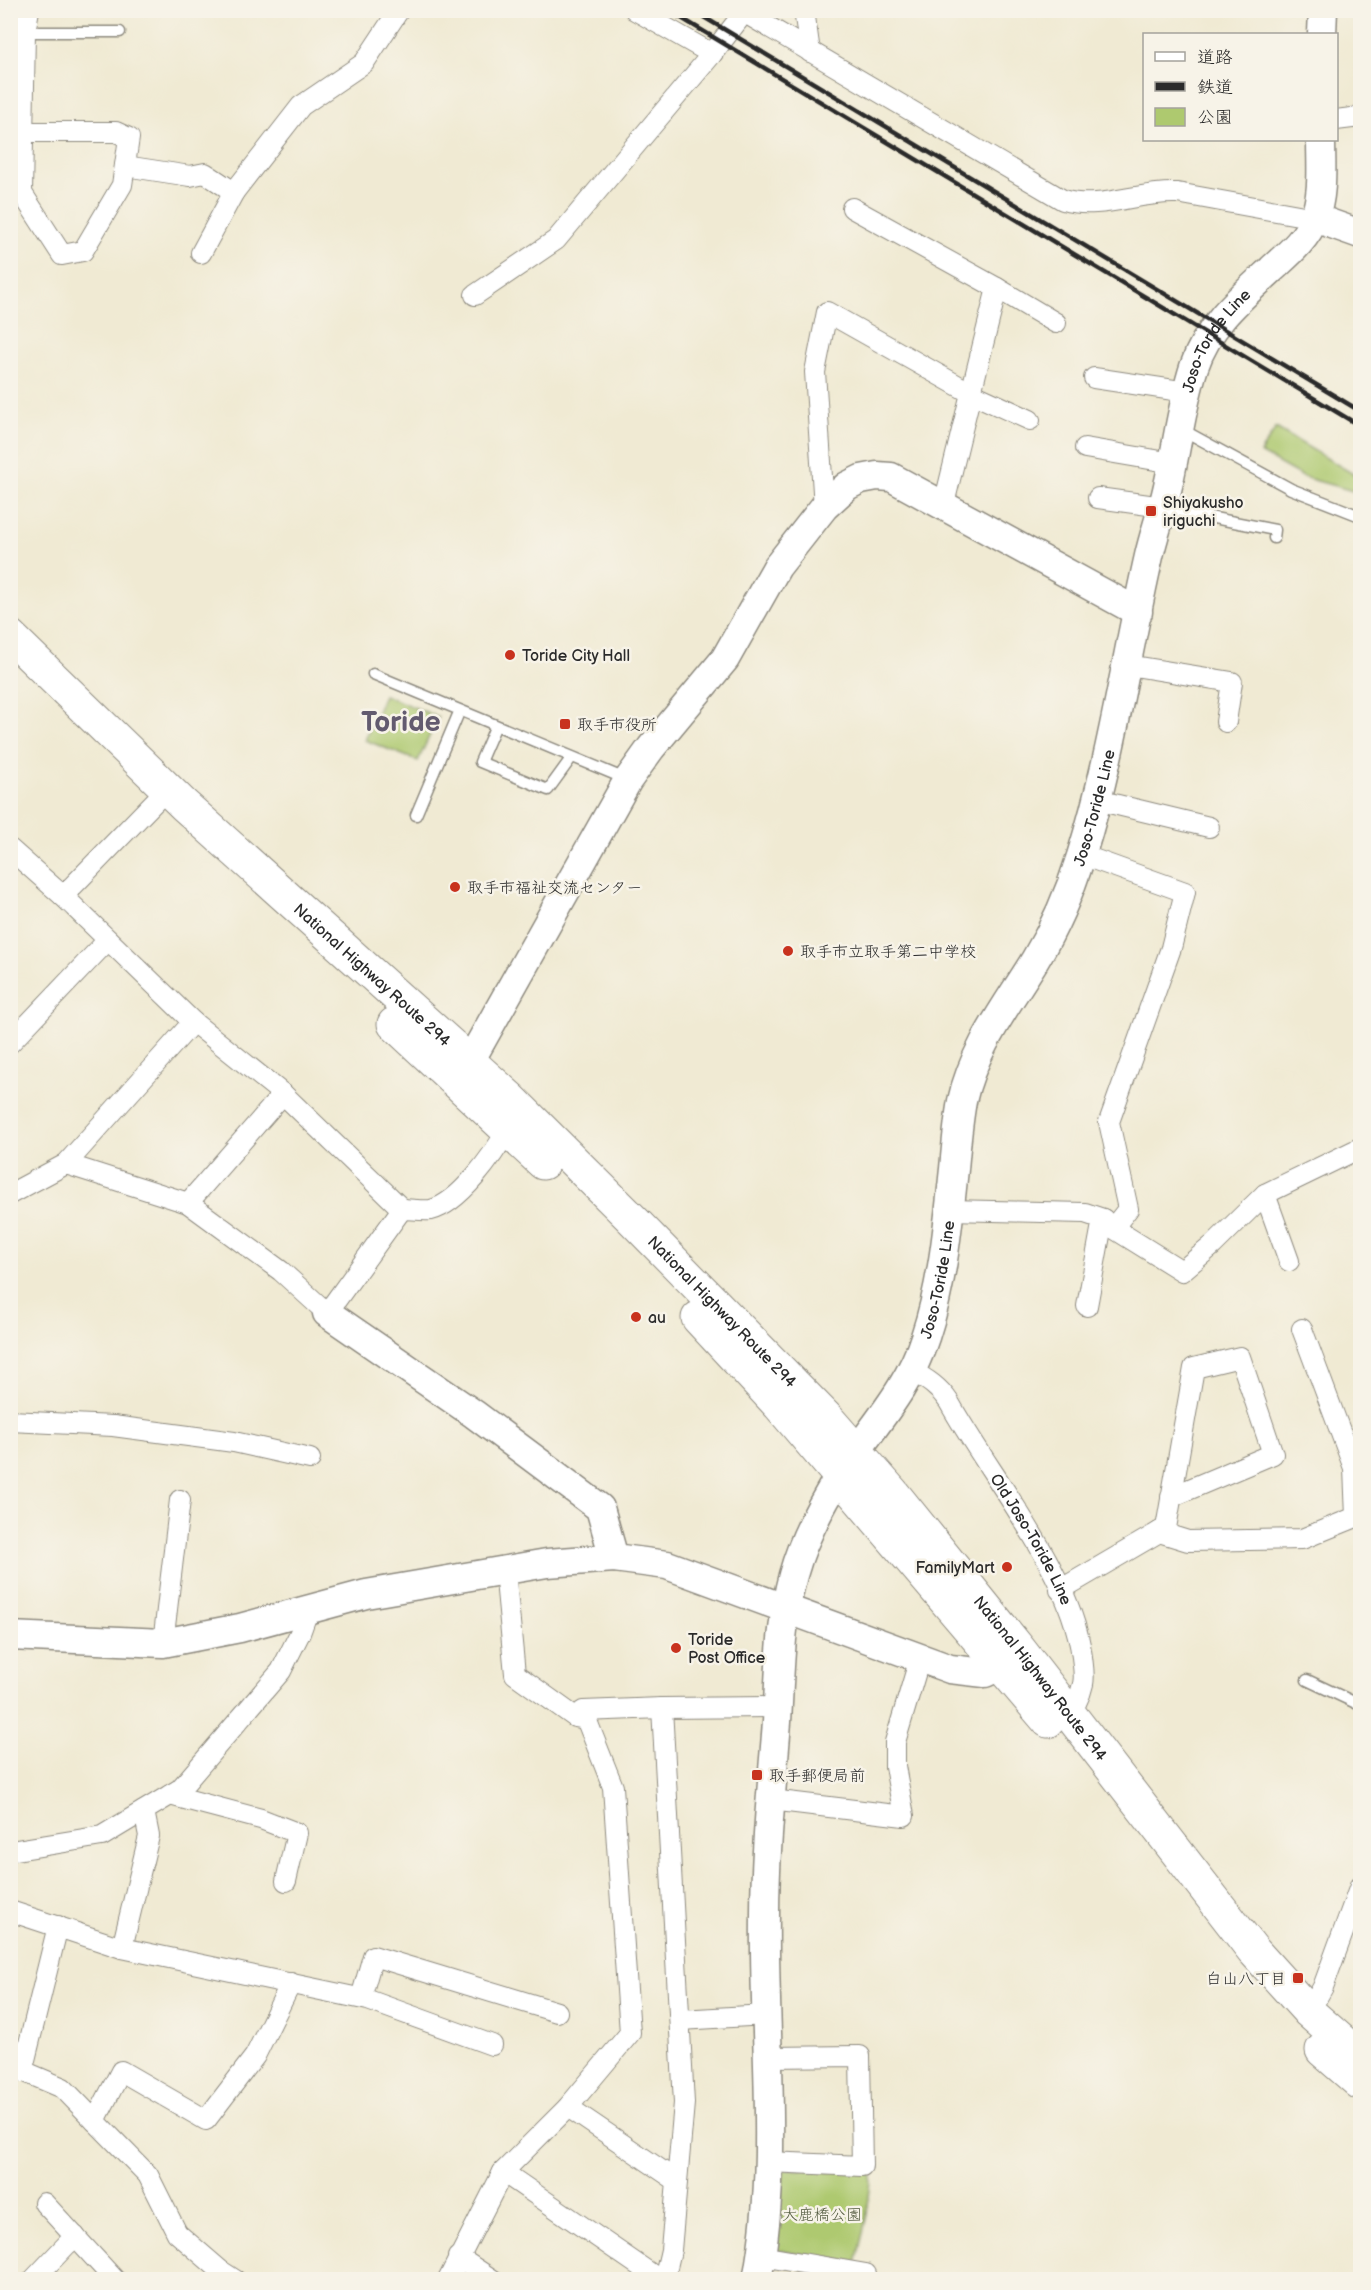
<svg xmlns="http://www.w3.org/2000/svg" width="1371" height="2290" font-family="'Balsamiq Sans','Klee One',sans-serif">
  <rect width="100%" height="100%" fill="#f7f3e8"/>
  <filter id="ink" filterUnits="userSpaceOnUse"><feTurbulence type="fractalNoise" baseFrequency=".0167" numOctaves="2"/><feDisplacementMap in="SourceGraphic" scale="12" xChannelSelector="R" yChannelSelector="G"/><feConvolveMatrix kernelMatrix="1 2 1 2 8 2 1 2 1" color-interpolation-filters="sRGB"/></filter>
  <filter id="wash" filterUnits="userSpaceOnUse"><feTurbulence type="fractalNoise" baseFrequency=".008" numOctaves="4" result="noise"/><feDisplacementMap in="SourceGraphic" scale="24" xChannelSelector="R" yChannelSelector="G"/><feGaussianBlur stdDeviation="1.35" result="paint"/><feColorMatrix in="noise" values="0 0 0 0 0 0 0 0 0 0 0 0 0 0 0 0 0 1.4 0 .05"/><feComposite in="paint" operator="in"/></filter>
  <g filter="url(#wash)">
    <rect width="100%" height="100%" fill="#f0ead3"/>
    <path fill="#aec96f" stroke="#6c7a4d" stroke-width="1.5" d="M1276 428 1360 478V493L1303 477 1260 453Z
      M384 695 438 717 418 761 365 740Z
      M784 2169 872 2172 867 2214 856 2264 776 2250Z"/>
  </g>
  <g filter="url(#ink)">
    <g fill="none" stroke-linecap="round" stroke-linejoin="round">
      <defs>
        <path id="lane" d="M25 32H120
          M1181 429 1291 489 1360 516
          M1163 508 1275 530 1274 538
          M373 674 628 780
          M496 725 480 762 548 790 572 757
          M416 815 460 710
          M1307 1680 1360 1705"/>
        <g id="street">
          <path d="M635 10 712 54 746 10"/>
          <path d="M740 10 1063 200C1100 211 1139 191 1177 193L1315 218"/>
          <path d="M804 10 810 52"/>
          <path d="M1336 120 1360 117"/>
          <path d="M23 132H116L129 138 122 185 83 251 62 255 22 193 25 32 29 10"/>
          <path d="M125 166 190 176 205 173 234 192 201 253"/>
          <path d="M234 192 301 106 364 63 399 10"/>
          <path d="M852 208 997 288"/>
          <path d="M475 295 556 240 712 54"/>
          <path d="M1094 378 1187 392"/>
          <path d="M1030 420 971 393 997 288 1056 323"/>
          <path d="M1085 448 1173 463"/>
          <path d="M1098 498 1163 507"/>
          <path d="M824 507 815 372 827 312 971 393 944 504"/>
          <path d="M1128 665 1232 682 1226 722"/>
          <path d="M1097 800 1209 827"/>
          <path d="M10 849 63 896 193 1022 283 1094 402 1209 327 1313 281 1271 188 1203 66 1164 10 1194"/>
          <path d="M1082 855 1185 892 1171 948 1109 1122 1128 1209 1113 1228 1182 1271 1213 1245 1265 1194 1360 1148"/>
          <path d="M63 896 167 789"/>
          <path d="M10 1043 108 940"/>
          <path d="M66 1164 193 1022"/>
          <path d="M1265 1194 1289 1261"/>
          <path d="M188 1203 283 1094"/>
          <path d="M402 1209C411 1209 422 1211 431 1210 460 1203 494 1154 508 1129"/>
          <path d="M949 1210 1085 1213 1103 1219"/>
          <path d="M1087 1306 1103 1219 1110 1226"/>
          <path id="s1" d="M911 1371C927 1379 939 1387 949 1402 991 1478 1071 1571 1082 1657 1083 1666 1085 1676 1083 1684 1080 1698 1073 1710 1064 1720"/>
          <path d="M10 1421 113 1426 234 1442 310 1459"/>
          <path d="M1159 1532 1188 1541 1302 1539 1356 1517 1354 1468 1302 1329"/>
          <path d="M505 1570 515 1674 575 1717 586 1719"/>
          <path d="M1060 1590 1166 1528 1194 1368 1240 1357 1273 1454 1171 1497"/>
          <path d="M163 1643 180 1500"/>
          <path d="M662 1708 684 2103 671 2250 664 2280"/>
          <path d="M170 1795 261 1819 297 1833 286 1881"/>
          <path d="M771 1800 904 1816 895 1766V1742L920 1658"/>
          <path d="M144 1811 149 1836 122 1948 368 2000 492 2045"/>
          <path d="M10 1851 102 1836 180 1789 281 1671 300 1633 309 1608"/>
          <path d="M10 1911 122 1948"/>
          <path d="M361 1998 373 1956 557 2012"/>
          <path d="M1309 2012 1323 1987 1360 1886"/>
          <path d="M680 2020 766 2015"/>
          <path d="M768 2057 860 2056 862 2166 768 2162"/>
          <path d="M11 2066 63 2088 95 2121"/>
          <path d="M22 2072 58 1926"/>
          <path d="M568 2107 677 2181"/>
          <path d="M503 2172 660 2280"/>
          <path d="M44 2203 115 2280"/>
          <path d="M761 2256 866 2274 864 2280"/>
          <path d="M458 2257 493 2280"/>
          <path d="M33 2280 75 2236"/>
          <path d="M235 2280 221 2271 177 2233 148 2175 95 2121 121 2071 206 2120 255 2056 291 1983"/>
          <path d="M448 2280 503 2172 568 2107 630 2033 613 1787 583 1711 662 1708 778 1707"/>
        </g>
        <g id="secondary">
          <path d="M1322 34 1323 10"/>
          <path d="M1315 218 1360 234"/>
          <path d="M460 1079 628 780 651 748 725 659 777 567 824 507 847 486 861 479 877 476 891 477 1138 612"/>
          <path d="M327 1313 474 1414 600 1508 614 1558"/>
          <path d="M10 1636 163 1643 240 1628 366 1594 547 1563 614 1558 667 1565 950 1669 985 1673 1000 1666"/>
          <path id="s2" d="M757 2280C780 2160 763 2036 765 1915 765 1851 772 1786 777 1722 780 1672 780 1623 793 1575 803 1539 822 1503 842 1472 871 1428 909 1389 925 1337 943 1283 948 1225 954 1169 956 1146 958 1123 962 1101 974 1047 1007 1006 1035 960 1055 927 1070 892 1081 856 1112 758 1126 656 1149 556 1154 534 1162 512 1167 490 1177 449 1181 407 1194 367 1208 325 1239 299 1271 270 1287 255 1306 240 1314 219 1324 194 1321 165 1321 140"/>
        </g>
        <g id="highway">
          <path id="s3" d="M10 636 184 805 510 1098 632 1219 828 1419 892 1492 1019 1649 1253 1950 1309 2012 1360 2057"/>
          <path d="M394 1024 543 1163"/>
          <path d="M698 1318 779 1405 1048 1721"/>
          <path d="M1322 2050 1360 2083"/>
        </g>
      </defs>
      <use href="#lane" stroke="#8e8a7f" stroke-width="13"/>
      <use href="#street" stroke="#8e8a7f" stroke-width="22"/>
      <use href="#secondary" stroke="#8e8a7f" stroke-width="31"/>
      <use href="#highway" stroke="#8e8a7f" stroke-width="35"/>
      <use href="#lane" stroke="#fff" stroke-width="10"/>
      <use href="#street" stroke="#fff" stroke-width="20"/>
      <use href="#secondary" stroke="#fff" stroke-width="28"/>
      <use href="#highway" stroke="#fff" stroke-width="33"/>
      <path stroke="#2b2b2b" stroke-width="4.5" d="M668 10 1360 426
        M692 10 1360 411"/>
    </g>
  </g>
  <g fill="#c8321e" stroke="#f7f3e8" stroke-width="2">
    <rect x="1145" y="505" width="12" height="12" rx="3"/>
    <circle cx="510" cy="655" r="6"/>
    <rect x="559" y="718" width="12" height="12" rx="3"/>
    <circle cx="455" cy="887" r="6"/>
    <circle cx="788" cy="951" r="6"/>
    <circle cx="636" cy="1317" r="6"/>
    <circle cx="1007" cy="1567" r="6"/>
    <circle cx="676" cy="1648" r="6"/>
    <rect x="751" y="1769" width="12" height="12" rx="3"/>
    <rect x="1292" y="1972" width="12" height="12" rx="3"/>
  </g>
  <g text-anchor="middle" stroke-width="5" stroke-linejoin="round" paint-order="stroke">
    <g font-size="16" fill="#2b2b2b" stroke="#f7f3e8">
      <text dy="6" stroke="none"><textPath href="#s2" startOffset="2030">Joso-Toride Line</textPath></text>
      <text dy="6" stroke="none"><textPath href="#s2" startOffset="1544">Joso-Toride Line</textPath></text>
      <text dy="6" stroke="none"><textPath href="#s3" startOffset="496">National Highway Route 294</textPath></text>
      <text dy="6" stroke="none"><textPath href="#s2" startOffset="1040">Joso-Toride Line</textPath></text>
      <text dy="6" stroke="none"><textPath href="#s3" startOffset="982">National Highway Route 294</textPath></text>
      <text dy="6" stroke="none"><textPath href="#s1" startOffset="210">Old Joso-Toride Line</textPath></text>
      <text dy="6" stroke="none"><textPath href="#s3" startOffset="1468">National Highway Route 294</textPath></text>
    </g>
    <g font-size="16" fill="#2b2b2b" stroke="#f7f3e8" text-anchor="start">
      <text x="1163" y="508">Shiyakusho<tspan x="1163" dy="18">iriguchi</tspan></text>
      <text x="522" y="661">Toride City Hall</text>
      <text x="577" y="730">取手市役所</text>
      <text x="467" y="893">取手市福祉交流センター</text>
      <text x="800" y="957">取手市立取手第二中学校</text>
      <text x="648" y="1323">au</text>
      <text x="995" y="1573" text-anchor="end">FamilyMart</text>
      <text x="688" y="1645">Toride<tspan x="688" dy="18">Post Office</tspan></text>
      <text x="769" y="1781">取手郵便局前</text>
      <text x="1286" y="1984" text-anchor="end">白山八丁目</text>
    </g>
    <g font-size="16" fill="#525a3f" stroke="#f7f3e8">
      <text x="822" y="2220">大鹿橋公園</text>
    </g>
    <g font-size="28" font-weight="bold" fill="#635b6f" stroke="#f7f3e8">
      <text x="401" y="731">Toride</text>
    </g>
  </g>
  <rect width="1371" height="2290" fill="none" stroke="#f7f3e8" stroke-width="36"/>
  <rect x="1143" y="33" width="195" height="108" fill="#f7f3e8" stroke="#a5a39c" stroke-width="1.5"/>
  <rect x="1155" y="52" width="30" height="9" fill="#ffffff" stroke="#a5a39c" stroke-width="1.5"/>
  <text x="1197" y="63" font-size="18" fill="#2b2b2b">道路</text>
  <rect x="1155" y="82" width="30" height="9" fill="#2b2b2b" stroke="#a5a39c" stroke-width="1.5"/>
  <text x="1197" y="93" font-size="18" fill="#2b2b2b">鉄道</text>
  <rect x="1155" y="108" width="30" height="18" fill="#aec96f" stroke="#a5a39c" stroke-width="1.5"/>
  <text x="1197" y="123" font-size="18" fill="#2b2b2b">公園</text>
</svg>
